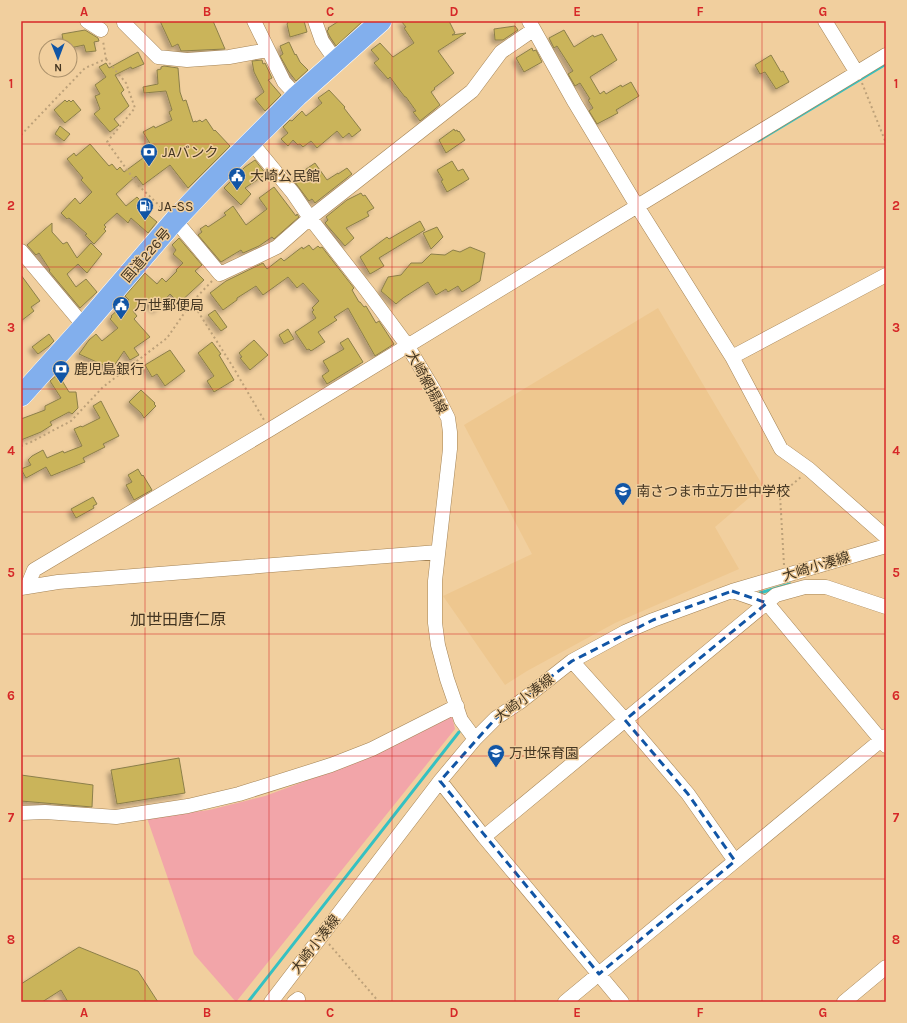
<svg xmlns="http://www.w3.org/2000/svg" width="907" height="1023" font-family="Karla,'Noto Sans JP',sans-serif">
  <defs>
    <filter id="shadow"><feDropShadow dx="-3.5" dy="3.5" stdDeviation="2" flood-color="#0004"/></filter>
  </defs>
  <rect width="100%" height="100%" fill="#f1cf9e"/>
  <path fill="#eec78f" d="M658 308 763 486 715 527 739 569 615 623 527 671 505 685 443 596 532 554 464 425Z"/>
  <path fill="#f2a5a9" d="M452 716 455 729 236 1002 194 954 147 818 209 810 265 796 346 766Z"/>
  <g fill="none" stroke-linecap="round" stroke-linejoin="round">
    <path stroke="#35c1c2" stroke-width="3" d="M758 141 886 64
      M760 593 790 584
      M248 1002 459 732"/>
  </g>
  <path fill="#cab45a" stroke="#8c7f4a" filter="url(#shadow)" d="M160 21H213L225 49 181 51 178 44 172 47Z
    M293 21H304L307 32 290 37 287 24 288 22Z
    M339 21H363L336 46 330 37 327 31 329 29 328 28Z
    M401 21H449L455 33 452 35 466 33 438 51 454 73 434 88 435 89 431 92 440 105 420 121 413 112 416 111 406 97H405L401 92 390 77 388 79 374 63 379 59 371 50 380 43 393 57 414 43 404 28 406 27Z
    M515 26 518 30 503 40H495L494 29Z
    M85 30 98 38 99 41 94 42 96 51 86 52 84 45 70 48V46H64L62 34Z
    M564 30 574 47 593 35 594 37 602 34 617 60 590 77 600 94 604 91 606 94 621 85 622 87 631 82 639 96 616 110 618 113 597 124 589 111 593 108 588 100 590 99 580 83 575 86 568 74 573 71 557 46 554 48 549 38Z
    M289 42 295 55 296 54 300 62 308 70 296 81 289 72 280 56 283 54 280 46Z
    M532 48 533 51 536 50 542 62 524 72 516 58Z
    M138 52 144 64 132 69 131 67 115 75 124 90 121 93 129 106 114 119 119 125 110 132 94 114 100 109 95 96 100 94 95 85 106 77 99 67 106 63 109 68Z
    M771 55 781 72 783 71 789 82 776 89 765 72 760 74 755 65Z
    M262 60 263 64 265 63 272 78 268 80 281 95 265 111 255 99 264 92 254 72 252 61Z
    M164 66 178 68 180 92 183 101 186 100 193 122 196 121V122L200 120 202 122 206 119 214 131 215 130 230 146 188 188 170 165 143 185 136 176 116 194 126 206 137 197 144 204 140 208 157 222 148 233 131 218 128 223 117 213 104 225 106 227 104 229 106 231 94 244 85 235 87 234 69 218 67 219 61 213 75 198 80 204 92 192 81 180 83 178 67 159 74 153 76 156 90 144 109 166 112 164 117 170 120 167 124 172 154 150 143 132 154 126 155 128 172 120 169 112 172 110 166 91 144 93 143 87 158 84 157 70 161 69V67Z
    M329 90 345 107 344 108 361 130 352 137 349 133 343 138 337 131 317 148 311 141 303 147 300 144 298 145 293 140 288 146 281 139 288 133 283 127 290 120 292 121 302 111 306 116 322 103 318 98Z
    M65 100 67 102 69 100 71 102 73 100 81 110 65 123 54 110Z
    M60 126 70 134 64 141 55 134Z
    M454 129 455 131 457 130 458 132 459 131 465 140 446 153 439 140Z
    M255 160 266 174 245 188 251 194 241 205 224 188 245 167Z
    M452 161 458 171 463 169 469 179 447 192 441 181 443 180 437 170Z
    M315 163 327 180 338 173V174L347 168 352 174 315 203 312 199 309 201 294 181 297 179 296 176Z
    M274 187 296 216 297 214 299 217 274 239 272 237 259 246 243 253 241 250 221 262 198 235 202 232 200 229 206 225 208 227 226 215 224 213 233 206 246 225 267 209 259 198Z
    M361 193 363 196 365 195 374 208 367 212 369 216 346 228 354 238 345 246 325 223 328 220 326 217 347 200Z
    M420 221 425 230 379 258 384 266 370 274 360 257 387 237 389 239Z
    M52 223V232L63 244 67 242 77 258 91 243 102 254 87 273 78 264 67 274 76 287 86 279 97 292 80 308 49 271 50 270 39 253 36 255 27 245Z
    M437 227 443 237 431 249 423 233Z
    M179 238 202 265 195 271 204 280 179 303 170 294 156 310 144 299 133 311 137 316 134 319 150 337 134 348 139 355 130 360 124 351 112 369 79 354 89 340 96 334 102 341 118 328 110 319 112 317 111 316 129 300 125 296 145 273 157 284 162 278 166 282 177 271 176 270 183 263 173 254 176 250 172 245Z
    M309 245 313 250 318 246 320 248 322 247 354 288 352 290 359 302H360L364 307 366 306 376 323 379 321 394 344 375 356 348 308 334 317 337 320 318 332 325 342 311 351 309 349 307 350 295 332 316 318 312 312 314 310 312 308 319 301 303 283 297 288 288 277 263 295 256 286 237 298V300L223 310 210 293 226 281 263 263 267 269 281 258 284 261 302 247 303 249Z
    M470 247 485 253 480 281 462 292 458 286 448 292 446 289 436 295 428 282 403 298 396 304 381 291 388 277 401 275 411 263H422L431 254 445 255 453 250 460 252Z
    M21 275 40 301 31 307 34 311 21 321Z
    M215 310 227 327 221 331 208 315Z
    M288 329 294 339 284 344 279 335Z
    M49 334 54 341 49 346 38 354 32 347Z
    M348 338 363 362 327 384 322 376 329 371 323 361 344 349 340 343Z
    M254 340 268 355 250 370 240 358 242 357 239 353Z
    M212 342 221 354 219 355 234 380 214 392 207 381 214 376 198 353Z
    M170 350 185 371 165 386 157 374 152 377 145 365Z
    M58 374 69 392H76L78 408 72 414 69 412 50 422 52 425 41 432 21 440V419L45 410V406L61 398 50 381Z
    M141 390 155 403 154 404 156 406 144 418 141 413 129 402Z
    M101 401 119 436 103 444 105 447 83 458 85 462 51 476 46 467 26 478 21 469 31 465 28 460 32 456 43 450 47 458 63 451 64 453 82 446 74 429 81 426 82 427 100 418 93 406Z
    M138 469 142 476 143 475 152 490 134 500 126 485 132 482 128 475Z
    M93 497 97 504 93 506 94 508 76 518 71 509Z
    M179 758 185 793 117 804 111 770Z
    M21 775 93 785 92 807 21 801Z
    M79 947 138 971 158 1002H68L61 990 42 1002H21V984Z"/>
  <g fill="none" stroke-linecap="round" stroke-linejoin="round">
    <defs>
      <path id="minor" d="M87 21 101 30
        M124 21V23L158 57 187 60 229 57 268 50
        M254 21 284 82 297 96
        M315 21 322 41 336 61
        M529 21 575 103 637 206 732 357 781 449 809 469 886 537
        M825 21 857 73
        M251 142 293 193 310 218 367 291 407 345 434 390 448 418 450 432V449L435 581V623L438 645 447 679 461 720 475 739
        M175 220 220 274 277 247 310 218 472 91 501 52 533 30
        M21 251 84 326
        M732 357 886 275
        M27 587 34 570 269 430 886 55
        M21 588 58 582 438 552
        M732 591 767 603 886 746
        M572 661 625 720 688 794 735 861
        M440 781 484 837 622 1002
        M21 813 45 812 116 817 188 806 239 794 331 765 372 749 457 706
        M484 837 776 595 805 587H826L886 607
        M271 1002 440 781 475 739 496 718 520 702 572 661 625 632 653 620 732 591 886 546
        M294 1002 298 999
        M565 1002 886 736
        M844 1002 886 967"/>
      <path id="highway" d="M21 396 84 326 175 220 207 186 297 96 381 21"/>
    </defs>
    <use href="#minor" stroke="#a48355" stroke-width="15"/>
    <use href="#highway" stroke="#fff" stroke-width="22"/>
    <path stroke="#bda179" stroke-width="2" stroke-dasharray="2 3" stroke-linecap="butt" d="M106 59 126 83 135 108 107 142 138 185 164 210
      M862 83 886 143
      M21 135 85 68 106 59 103 41
      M212 281 192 302 233 367 264 420
      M21 446 31 442 71 421 103 387 167 338 192 302
      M784 565 780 495 801 477
      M329 944 379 1002"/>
    <use href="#minor" stroke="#fff" stroke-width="14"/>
    <use href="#highway" stroke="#82afed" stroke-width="21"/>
  </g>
  <path fill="none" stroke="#1155a5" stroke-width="3" stroke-dasharray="8 5" stroke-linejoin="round" d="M732 591 767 603 625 720 688 794 735 861 599 974 440 781 496 718 572 661 653 620Z"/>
  <path fill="none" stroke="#d62828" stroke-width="1" stroke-opacity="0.55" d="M145 21V1002M269 21V1002M392 21V1002M515 21V1002M638 21V1002M762 21V1002M21 144H886M21 267H886M21 389H886M21 512H886M21 634H886M21 756H886M21 879H886"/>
  <defs>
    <symbol id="bank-pin" viewBox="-11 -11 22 30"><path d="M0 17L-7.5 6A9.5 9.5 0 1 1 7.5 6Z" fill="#1155a5" stroke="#f1cf9e"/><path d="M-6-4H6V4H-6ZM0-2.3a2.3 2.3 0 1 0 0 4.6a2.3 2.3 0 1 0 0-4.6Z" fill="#fff"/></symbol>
    <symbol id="civic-pin" viewBox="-11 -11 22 30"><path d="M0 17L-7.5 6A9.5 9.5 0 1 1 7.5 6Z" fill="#1155a5" stroke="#f1cf9e"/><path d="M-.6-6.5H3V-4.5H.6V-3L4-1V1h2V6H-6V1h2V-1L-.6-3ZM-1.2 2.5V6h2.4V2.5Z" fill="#fff"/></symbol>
    <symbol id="fuel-pin" viewBox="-11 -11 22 30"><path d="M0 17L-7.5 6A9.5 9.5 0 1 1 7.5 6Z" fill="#1155a5" stroke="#f1cf9e"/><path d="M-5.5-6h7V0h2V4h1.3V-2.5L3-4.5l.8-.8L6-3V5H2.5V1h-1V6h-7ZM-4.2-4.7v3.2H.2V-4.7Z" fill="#fff"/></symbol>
    <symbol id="school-pin" viewBox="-11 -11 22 30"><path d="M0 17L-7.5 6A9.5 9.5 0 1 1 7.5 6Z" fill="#1155a5" stroke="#f1cf9e"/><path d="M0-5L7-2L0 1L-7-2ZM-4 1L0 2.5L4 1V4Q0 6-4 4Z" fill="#fff"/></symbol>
  </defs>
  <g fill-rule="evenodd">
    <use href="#bank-pin" x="139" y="142" width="20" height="27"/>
    <use href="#civic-pin" x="227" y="166" width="20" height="27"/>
    <use href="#fuel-pin" x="135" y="196" width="20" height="27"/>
    <use href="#civic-pin" x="111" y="295" width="20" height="27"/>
    <use href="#bank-pin" x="51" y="359" width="20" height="27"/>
    <use href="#school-pin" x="613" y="481" width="20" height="27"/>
    <use href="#school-pin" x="486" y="743" width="20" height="27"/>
  </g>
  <g text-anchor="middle" stroke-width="3" stroke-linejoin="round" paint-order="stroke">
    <g font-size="14" fill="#443622" stroke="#f1cf9e" text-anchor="start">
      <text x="162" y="157">JAバンク</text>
      <text x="250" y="181">大崎公民館</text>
      <text x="158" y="211">JA-SS</text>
      <text x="134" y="310">万世郵便局</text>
      <text x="74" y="374">鹿児島銀行</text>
      <text x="636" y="496">南さつま市立万世中学校</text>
      <text x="509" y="758">万世保育園</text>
    </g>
    <g font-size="14" fill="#443622" stroke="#f1cf9e">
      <text transform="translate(146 255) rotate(-49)" y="5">国道226号</text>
      <text transform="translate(427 382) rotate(61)" y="5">大崎網揚線</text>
      <text transform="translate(816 566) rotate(-17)" y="5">大崎小湊線</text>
      <text transform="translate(524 698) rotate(-37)" y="5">大崎小湊線</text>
      <text transform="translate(315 944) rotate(-52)" y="5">大崎小湊線</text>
    </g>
    <g font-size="16" fill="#443622" stroke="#f1cf9e">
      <text x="178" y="625">加世田唐仁原</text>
    </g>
  </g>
  <rect width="907" height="1023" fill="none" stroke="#f1cf9e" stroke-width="44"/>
  <g transform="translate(58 58) rotate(179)"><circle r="19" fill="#f1cf9e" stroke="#ac926c"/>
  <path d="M0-3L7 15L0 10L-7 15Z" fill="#1155a5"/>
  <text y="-6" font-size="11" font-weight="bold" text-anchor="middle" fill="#443622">N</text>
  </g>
  <rect x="22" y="22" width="863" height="979" fill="none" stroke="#d62828" stroke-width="1.5"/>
  <g font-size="13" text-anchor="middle" font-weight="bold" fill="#d62828">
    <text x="84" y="16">A</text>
    <text x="207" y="16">B</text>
    <text x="330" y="16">C</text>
    <text x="454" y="16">D</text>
    <text x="577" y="16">E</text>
    <text x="700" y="16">F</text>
    <text x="823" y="16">G</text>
    <text x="11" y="88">1</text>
    <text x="896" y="88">1</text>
    <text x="11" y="210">2</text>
    <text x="896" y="210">2</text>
    <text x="11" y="332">3</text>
    <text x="896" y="332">3</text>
    <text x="11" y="455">4</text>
    <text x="896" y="455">4</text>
    <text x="11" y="577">5</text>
    <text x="896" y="577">5</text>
    <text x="11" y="700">6</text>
    <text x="896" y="700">6</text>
    <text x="11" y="822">7</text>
    <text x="896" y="822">7</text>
    <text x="11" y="944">8</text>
    <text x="896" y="944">8</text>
    <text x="84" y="1017">A</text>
    <text x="207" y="1017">B</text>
    <text x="330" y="1017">C</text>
    <text x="454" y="1017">D</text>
    <text x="577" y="1017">E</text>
    <text x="700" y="1017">F</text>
    <text x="823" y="1017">G</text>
  </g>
</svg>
